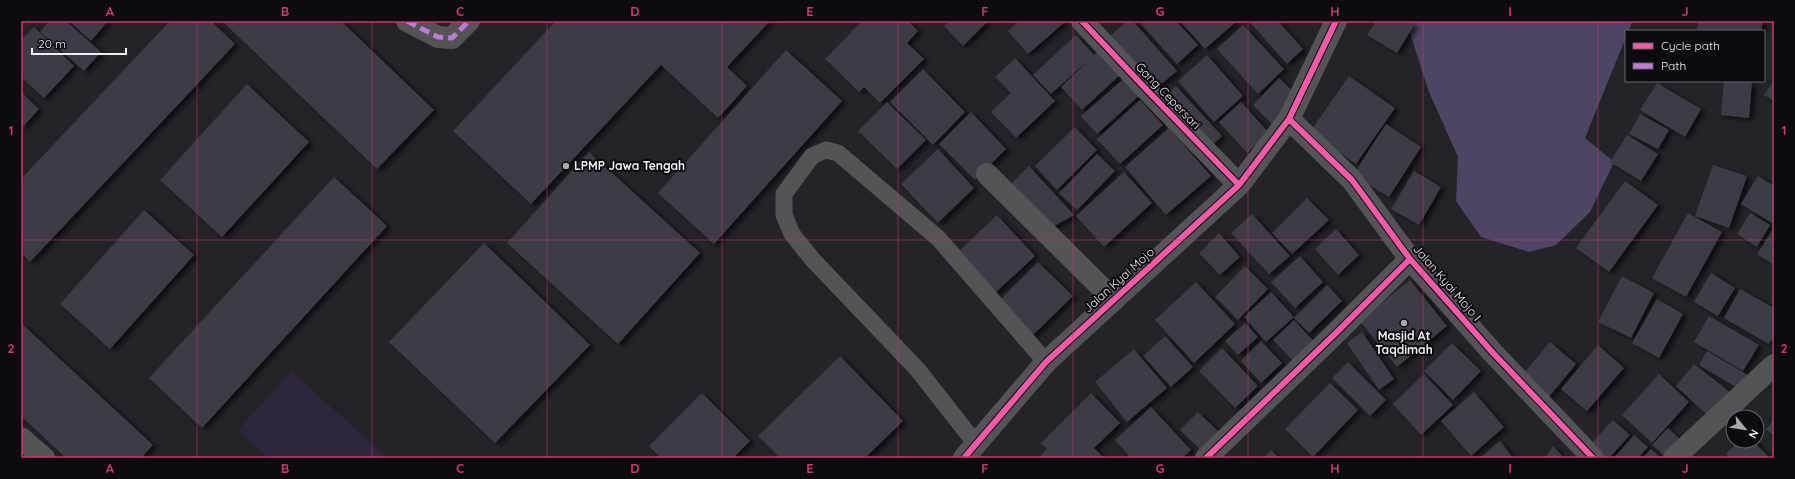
<svg xmlns="http://www.w3.org/2000/svg" width="1795" height="479" font-family="Quicksand,sans-serif">
  <defs>
    <filter id="shadow"><feDropShadow dx="4.5" dy="2.5" stdDeviation="2" flood-color="#0009"/></filter>
  </defs>
  <rect width="100%" height="100%" fill="#242327"/>
  <path fill="#2d263b" d="M291 371 388 458H268L238 430Z"/>
  <path fill="#4e4564" d="M1406 21H1633L1628 31H1626V37L1585 138 1614 162 1590 212 1556 245 1529 252 1481 237 1456 201 1458 157 1429 92Z"/>
  <path fill="#3e3b44" filter="url(#shadow)" d="M49 21H66L101 52 84 71 40 32Z
    M69 21H108L91 41Z
    M170 21H211L235 44 30 262 21 253V179Z
    M222 21H341L434 110 377 169Z
    M556 21H770L727 67 747 86 718 118 661 65 531 204 453 131Z
    M862 21H908L918 31 907 43 924 59 880 103 864 87 859 92 825 59Z
    M950 21H988L963 46 944 26Z
    M1019 21H1066L1028 54 1008 31Z
    M1127 21H1133L1177 71 1153 91 1107 39Z
    M1144 21H1176L1198 45 1177 64 1141 24Z
    M1180 21H1237L1205 49Z
    M1249 21H1278L1303 49 1287 64Z
    M1376 21H1407L1414 25 1397 53 1367 35Z
    M1698 21H1763L1761 31H1697Z
    M1243 25 1284 69 1258 94 1217 49Z
    M34 27 74 66 44 98 21 77V40Z
    M1076 35 1094 55 1100 50 1122 73 1082 110 1061 87 1093 56 1051 94 1033 75Z
    M786 50 842 101 714 244 658 193Z
    M1207 55 1243 96 1214 122 1178 81Z
    M1015 58 1055 101 1016 138 991 112 1011 93 995 77Z
    M923 69 965 112 933 145 890 102Z
    M1127 76 1142 93 1097 134 1081 116Z
    M1349 76 1395 108 1356 164 1310 132Z
    M1279 78 1298 96 1272 124 1253 105Z
    M1774 80V101L1764 95Z
    M1724 81 1752 82 1749 118 1721 115Z
    M1657 83 1701 109 1685 137 1640 110Z
    M247 84 309 142 222 237 160 180Z
    M1176 86 1222 136 1207 150 1160 99Z
    M21 92 39 109 21 129Z
    M1140 100 1163 125 1120 164 1097 139Z
    M887 102 926 140 897 169 858 131Z
    M1241 102 1269 133 1247 153 1219 122Z
    M971 112 1006 149 975 180 939 144Z
    M1640 114 1669 130 1658 149 1629 134Z
    M1386 124 1421 147 1389 197 1353 175Z
    M1075 127 1097 150 1057 190 1035 166Z
    M1169 128 1211 176 1166 215 1125 167Z
    M1627 135 1658 154 1641 181 1610 162Z
    M938 149 974 188 938 223 901 184Z
    M589 152 700 253 618 344 507 243Z
    M1097 154 1115 171 1077 210 1059 193Z
    M1713 165 1747 176 1729 228 1695 216Z
    M1029 166 1074 215 1051 228 1008 187Z
    M1414 171 1441 187 1419 225 1391 209Z
    M1124 172 1152 203 1104 247 1076 216Z
    M1758 176 1774 186V224L1741 204Z
    M334 177 387 226 202 428 149 378Z
    M1625 181 1658 205 1609 272 1576 248Z
    M1307 198 1329 220 1292 254 1272 233Z
    M144 210 194 255 110 349 60 304Z
    M1688 213 1722 232 1686 297 1652 278Z
    M1750 213 1770 225 1757 247 1737 234Z
    M1252 214 1290 256 1269 274 1231 233Z
    M997 215 1035 256 994 294 957 253Z
    M1774 228V265L1757 254Z
    M1336 229 1359 255 1338 275 1315 249Z
    M1219 233 1240 257 1220 275 1199 253Z
    M484 243 590 345 495 443 389 342Z
    M1300 256 1323 282 1295 308 1271 282Z
    M1038 262 1073 296 1031 337 997 303Z
    M1245 266 1268 289 1238 320 1215 297Z
    M1711 273 1735 288 1718 316 1694 302Z
    M1622 276 1654 293 1631 338 1598 322Z
    M1410 280 1447 326 1397 367 1360 321Z
    M1196 282 1235 324 1194 363 1155 320Z
    M1327 285 1342 301 1309 333 1294 318Z
    M1740 289 1774 308V336L1769 344 1724 318Z
    M1271 292 1294 317 1266 342 1244 317Z
    M1657 299 1683 314 1659 358 1632 343Z
    M1709 316 1759 345 1743 371 1694 342Z
    M1294 320 1318 346 1298 366 1273 340Z
    M21 323 153 445 141 458H66L21 416Z
    M1245 323 1258 337 1238 355 1225 341Z
    M1362 332 1394 379 1379 390 1347 343Z
    M1165 336 1193 367 1171 387 1143 356Z
    M1261 341 1282 363 1261 383 1241 361Z
    M1550 342 1576 364 1548 398 1522 375Z
    M1452 343 1481 371 1453 400 1424 371Z
    M1598 345 1624 368 1587 411 1561 389Z
    M1222 348 1258 386 1235 408 1199 371Z
    M1134 349 1167 388 1127 422 1095 382Z
    M1707 351 1753 378 1744 392 1699 365Z
    M840 356 903 421 865 458H780L758 436Z
    M1348 362 1386 400 1370 416 1332 378Z
    M1694 364 1731 393 1710 418 1676 386Z
    M1424 374 1453 405 1421 435 1393 404Z
    M1659 374 1689 402 1652 443 1622 415Z
    M1330 383 1358 410 1313 457 1285 429Z
    M1474 392 1504 427 1471 456 1441 421Z
    M702 393 750 441 733 458H661L649 446Z
    M1091 393 1120 423 1094 448 1104 458H1038L1047 449 1041 443Z
    M1151 407 1191 450 1182 458H1131L1115 440Z
    M1198 412 1221 434 1204 453 1180 430Z
    M1774 418V435L1766 430Z
    M1613 420 1630 435 1609 458H1596L1586 449Z
    M1668 428 1683 442 1667 458 1652 445Z
    M1634 435 1648 447 1638 458H1614Z
    M1500 441 1513 458H1480Z
    M1739 441H1753L1770 458H1730L1726 454Z
    M1553 446 1564 458H1545Z
    M1651 449 1661 458H1642Z
    M1271 450 1279 458H1263Z"/>
  <g fill="none" stroke-linecap="round" stroke-linejoin="round">
    <path stroke="#545356" stroke-width="17" d="M976 444 918 370 813 260 792 234 784 215V194L812 156 826 150 838 153 938 238 1046 362"/>
    <path stroke="#545356" stroke-width="22" d="M407 21 438 37 452 38 469 21
      M1082 21 1146 89 1239 185
      M1289 119 1352 180 1410 259 1493 353 1593 458
      M987 174 1114 300
      M21 438 44 458
      M964 458 1046 362 1239 185 1289 119 1336 21
      M1206 458 1337 332 1410 259
      M1674 458 1774 365"/>
    <path stroke="#bd7bd9" stroke-width="5" stroke-dasharray="10 5" stroke-linecap="butt" d="M407 21 438 37 452 38 469 21"/>
    <defs>
      <path id="cycleway" d="M1082 21 1146 89 1239 185
        M1289 119 1352 180 1410 259 1493 353 1593 458
        M964 458 1046 362 1239 185 1289 119 1336 21
        M1206 458 1337 332 1410 259"/>
    </defs>
    <use href="#cycleway" stroke="#0c0b0f" stroke-width="8"/>
    <use href="#cycleway" stroke="#f35aa7" stroke-width="6"/>
  </g>
  <path fill="none" stroke="#c93872" stroke-width="1" stroke-opacity="0.55" d="M197 21V458M372 21V458M547 21V458M722 21V458M898 21V458M1073 21V458M1248 21V458M1423 21V458M1598 21V458M21 240H1774"/>
  <g fill="#a9a7ac" stroke="#0c0b0f" stroke-width="1.5">
    <circle cx="566" cy="166" r="4"/>
    <circle cx="1404" cy="323" r="4"/>
  </g>
  <g text-anchor="middle" stroke-width="4" stroke-linejoin="round" paint-order="stroke">
    <g font-size="12" fill="#f0eef4" stroke="#0c0b0f">
      <text transform="translate(1168 96) rotate(46)" y="4">Gang Cepersari</text>
      <text transform="translate(1119 280) rotate(-42)" y="4">Jalan Kyai Mojo</text>
      <text transform="translate(1447 283) rotate(49)" y="4">Jalan Kyai Mojo I</text>
    </g>
    <g font-size="12" font-weight="bold" fill="#f0eef4" stroke="#0c0b0f" text-anchor="start">
      <text x="574" y="170">LPMP Jawa Tengah</text>
      <text x="1404" y="340" text-anchor="middle">Masjid At<tspan x="1404" dy="14">Taqdimah</tspan></text>
    </g>
  </g>
  <rect width="1795" height="479" fill="none" stroke="#0c0b0f" stroke-width="44"/>
  <rect x="1625" y="30" width="140" height="52" fill="#0c0b0f" stroke="#67666b"/>
  <rect x="1633" y="43" width="20" height="6" fill="#f35aa7" stroke="#67666b"/>
  <text x="1661" y="50" font-size="12" fill="#f0eef4">Cycle path</text>
  <rect x="1633" y="63" width="20" height="6" fill="#bd7bd9" stroke="#67666b"/>
  <text x="1661" y="70" font-size="12" fill="#f0eef4">Path</text>
  <g transform="translate(1745 429) rotate(120)"><circle r="19" fill="#0c0b0f" stroke="#67666b"/>
  <path d="M0-3L7 15L0 10L-7 15Z" fill="#a9a7ac"/>
  <text y="-6" font-size="11" font-weight="bold" text-anchor="middle" fill="#f0eef4">N</text>
  </g>
  <path d="M32 48v6h94v-6" fill="none" stroke="#f0eef4" stroke-width="2"/>
  <text x="38" y="48" font-size="12" fill="#f0eef4" stroke="#0c0b0f" stroke-width="3" paint-order="stroke">20 m</text>
  <rect x="22" y="22" width="1751" height="435" fill="none" stroke="#c93872" stroke-width="1.5"/>
  <g font-size="13" text-anchor="middle" font-weight="bold" fill="#c93872">
    <text x="110" y="16">A</text>
    <text x="285" y="16">B</text>
    <text x="460" y="16">C</text>
    <text x="635" y="16">D</text>
    <text x="810" y="16">E</text>
    <text x="985" y="16">F</text>
    <text x="1160" y="16">G</text>
    <text x="1335" y="16">H</text>
    <text x="1510" y="16">I</text>
    <text x="1685" y="16">J</text>
    <text x="11" y="135">1</text>
    <text x="1784" y="135">1</text>
    <text x="11" y="353">2</text>
    <text x="1784" y="353">2</text>
    <text x="110" y="473">A</text>
    <text x="285" y="473">B</text>
    <text x="460" y="473">C</text>
    <text x="635" y="473">D</text>
    <text x="810" y="473">E</text>
    <text x="985" y="473">F</text>
    <text x="1160" y="473">G</text>
    <text x="1335" y="473">H</text>
    <text x="1510" y="473">I</text>
    <text x="1685" y="473">J</text>
  </g>
</svg>
